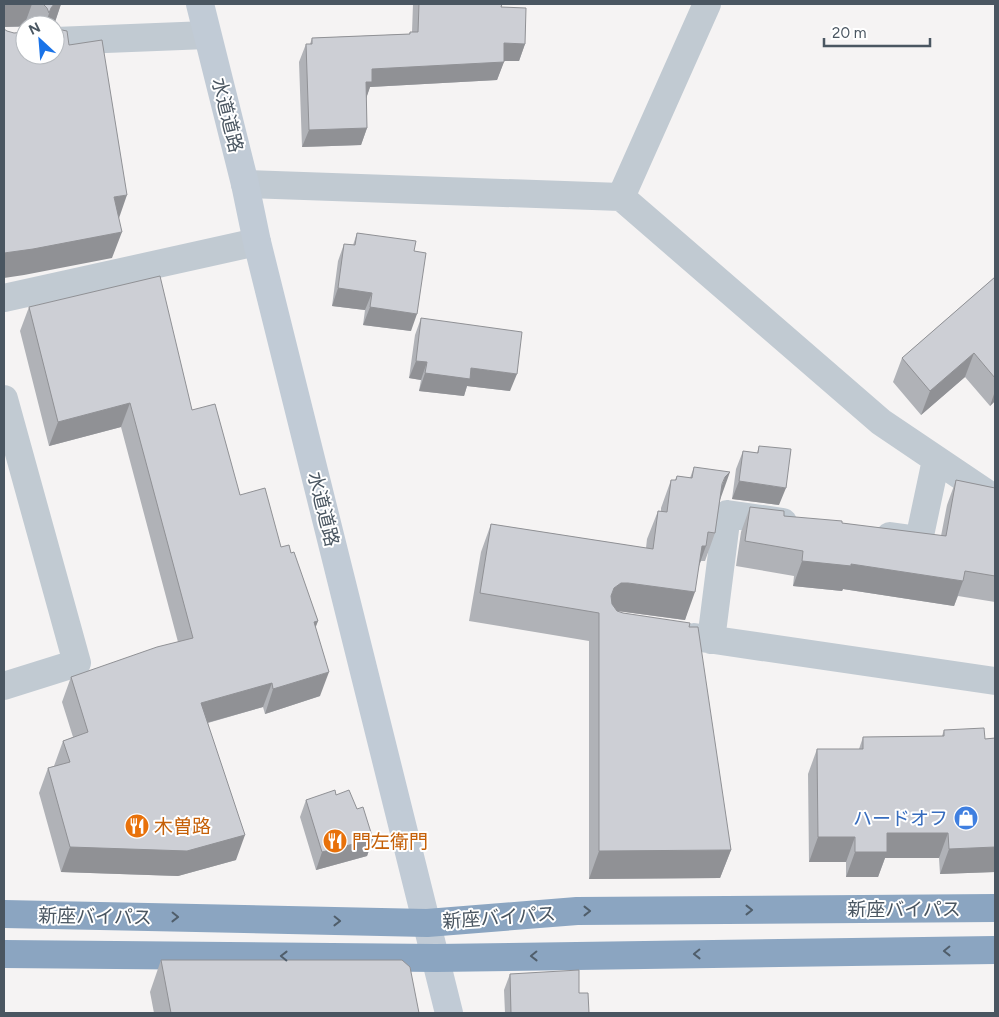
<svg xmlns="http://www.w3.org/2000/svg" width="999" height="1017" font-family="Figtree,'Noto Sans JP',sans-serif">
  <rect width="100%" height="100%" fill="#f5f3f3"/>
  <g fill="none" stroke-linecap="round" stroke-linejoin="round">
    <path stroke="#c1cad2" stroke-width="28" d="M55 41 207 35
      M245 184 621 197 881 422 995 499
      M621 197 707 4
      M4 298 257 242
      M4 399 77 663 4 686
      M890 536 919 540 936 460
      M694 637 995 681
      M711 640 727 514 783 522"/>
    <path stroke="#c1cbd6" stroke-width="28" d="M200 4 245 184 257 242 449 1013"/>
    <path stroke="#8ba5c1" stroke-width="28" d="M4 914 427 923 577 911 995 908
      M4 954 436 958 995 950"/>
  </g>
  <path fill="#b0b2b7" d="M4 4H61L54 25H25V27H4Z
    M413 4H502L501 7 525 44 519 61H504L497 80 370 87 366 98 367 128 361 145 302 147 299 62 306 44H310L312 38 409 34 410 32H412Z
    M357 233 414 251 411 331 363 325 365 310 332 306 338 261 344 244 353 245Z
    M995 277V401L990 406 965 377 921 415 893 382 902 358Z
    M29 307 192 410 240 495 281 547 291 553 318 621 315 627 320 696 265 714 263 707 208 723 236 860 178 876 61 872 39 793 48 768 54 766 63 741 73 737 62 702 71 677 178 642 121 427 49 446 20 331Z
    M421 318 510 391 467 386 464 396 419 391 421 380 409 378 415 335Z
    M759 446 779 505 732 499 736 469 743 451 757 453Z
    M694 467 720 501 715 533 705 561H701L699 566 685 620 617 611 623 613 689 627 731 850 720 878 589 879V641L469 621 481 552 491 524 646 548 647 539 658 511H661V508L671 480H675L677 476 690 478Z
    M956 480 995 488V602L958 596 954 606 843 589 842 591 793 586 794 576 736 566 741 532 750 507 784 516 941 536 947 505Z
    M944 730 985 739 995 738V872L940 874 939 858H885L878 877H846V862H809L808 774 817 749H859L863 737 942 736Z
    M336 795 357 809 373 839 367 856 316 870 300 817 306 800Z
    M161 960 419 1013H154L150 992Z
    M510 974 579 993 589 1013H505L504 990Z"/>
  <path fill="#909195" d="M7 4H32L24 26 4 27V5Z
    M54 4H61L54 25H48L49 18 47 25H45L51 8Z
    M504 43 525 44 519 61H498Z
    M504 62 497 80 370 87 366 99V82L372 69Z
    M367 128 361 145 302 147 309 130Z
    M127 195 118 221 114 197Z
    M122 232 112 258 24 275 4 278V253Z
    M338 288 372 293 365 310 332 306Z
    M370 307 417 314 411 331 363 325Z
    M974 353 965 377 921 415 930 391Z
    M416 361 427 362 421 380 409 378Z
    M471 368 517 374 510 391 467 386 464 396 419 391 425 373Z
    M995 391V401L990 406Z
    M130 403 121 427 49 446 58 422Z
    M730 472 720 500 712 512 725 477Z
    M739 481 786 488 779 505 732 499Z
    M702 546H706L696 574Z
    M802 561 851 564 963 581 954 606 843 589 842 591 793 586Z
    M621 583H628L695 592 685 620 618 611H611V596L614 588Z
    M318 621 309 645 314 622Z
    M329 672 320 696 265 714 273 689Z
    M272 683 263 707 192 727 201 703Z
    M887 833H948L939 858H885L878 877H846L855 852Z
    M245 835 236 860 178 876 61 872 70 847Z
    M818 837H855L846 862H809Z
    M373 839 367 856 316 870 322 852Z
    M995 847V872L940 874 949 849Z
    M731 850 720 878 589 879 599 851Z"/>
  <path fill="#cdcfd5" stroke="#909195" d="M43 4H54L51 8 49 13 47 8Z
    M419 4H502L501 7 526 8 525 44 504 43V62L372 69V82H366L367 128 309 130 306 44H312V38L410 34V32H418Z
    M49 18 51 24 52 25H47Z
    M55 27 57 29 67 31 69 45 102 40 127 195 114 197 122 232 33 249 4 253V29L7 31 14 33 25 32V55H55Z
    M357 233 416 241 414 251 426 253 417 314 370 307 372 293 338 288 344 244 355 245Z
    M160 276 192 410 215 404 240 495 265 488 281 547 289 545 291 553 294 552 318 621 314 622 329 672 273 689 272 683 201 703 245 835 187 851 70 847 48 768 70 762 63 741 88 732 71 677 157 647 193 638 130 403 58 422 29 307Z
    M995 277V378L974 353 930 391 902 358Z
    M421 318 522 332 517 374 471 368 470 379 425 373 427 362 416 361Z
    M759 446 791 449 786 488 739 481 743 451 758 453Z
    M694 467 730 472 725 477 722 484 715 533 708 532 706 546H702L695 592 628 583H621L614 588 611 596 612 604 617 611 623 613 690 623 689 627H698L731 850 599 851V613L480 593 491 524 653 549 658 511 667 512 671 480H676L677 476 692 478Z
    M956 480 995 488V576L965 571 963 581 851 564V566L802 561 803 551 745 541 750 507 784 511V516L842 521V523L946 536Z
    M984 728 985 739 995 738V847L949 849 948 833H887V852H855V837H818L817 749H863V737L944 736V730Z
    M335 790 336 795 349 790 357 809 363 807 373 839 322 852 306 800Z
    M161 960H402L410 967 419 1013H171Z
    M579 970V993H588L589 1013H511L510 974Z"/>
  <defs><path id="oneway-chevron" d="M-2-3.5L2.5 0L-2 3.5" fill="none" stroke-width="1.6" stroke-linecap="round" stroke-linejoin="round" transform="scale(1.25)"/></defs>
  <g stroke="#505e6b">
    <use href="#oneway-chevron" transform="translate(749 910)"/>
    <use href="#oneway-chevron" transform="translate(587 911)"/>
    <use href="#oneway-chevron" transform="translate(175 917) rotate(1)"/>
    <use href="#oneway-chevron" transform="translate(337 921) rotate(1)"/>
    <use href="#oneway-chevron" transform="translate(947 951) rotate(179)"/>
    <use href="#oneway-chevron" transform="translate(697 954) rotate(179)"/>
    <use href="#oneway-chevron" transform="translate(284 956) rotate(-179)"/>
    <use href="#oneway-chevron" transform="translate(534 956) rotate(179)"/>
  </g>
  <defs>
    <symbol id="shop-disc" viewBox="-11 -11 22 22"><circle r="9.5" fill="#3f7fe0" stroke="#fff"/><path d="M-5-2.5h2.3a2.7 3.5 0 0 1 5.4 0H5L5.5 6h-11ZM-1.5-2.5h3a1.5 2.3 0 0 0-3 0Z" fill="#fff"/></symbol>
    <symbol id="restaurant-disc" viewBox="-11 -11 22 22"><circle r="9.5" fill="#e8710a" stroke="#fff"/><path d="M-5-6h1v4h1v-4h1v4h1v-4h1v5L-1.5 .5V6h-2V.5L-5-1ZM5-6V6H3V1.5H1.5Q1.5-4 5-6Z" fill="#fff"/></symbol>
  </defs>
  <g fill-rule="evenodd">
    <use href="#shop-disc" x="952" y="804" width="28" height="28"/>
    <use href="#restaurant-disc" x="123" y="812" width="28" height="28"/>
    <use href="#restaurant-disc" x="321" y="827" width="28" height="28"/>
  </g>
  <g text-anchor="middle" stroke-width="4" stroke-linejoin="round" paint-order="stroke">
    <g font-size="19" fill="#4a5661" stroke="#fff">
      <text transform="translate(228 115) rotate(76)" y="7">水道道路</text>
      <text transform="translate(324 509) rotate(76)" y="7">水道道路</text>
      <text x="904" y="916">新座バイパス</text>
      <text transform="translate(95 916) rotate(1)" y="7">新座バイパス</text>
      <text transform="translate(499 917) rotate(-4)" y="7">新座バイパス</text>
    </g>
    <g font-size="19" fill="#366cbe" stroke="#fff" text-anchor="end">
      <text x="948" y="825">ハードオフ</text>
    </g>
    <g font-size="19" fill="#c56008" stroke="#fff" text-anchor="start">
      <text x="154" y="833">木曽路</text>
      <text x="352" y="848">門左衛門</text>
    </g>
  </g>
  <rect width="999" height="1017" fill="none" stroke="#4a5661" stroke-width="10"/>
  <g transform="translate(40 40) rotate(334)"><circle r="24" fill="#ffffff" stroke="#b7bbc0"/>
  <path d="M0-4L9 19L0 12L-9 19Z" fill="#1a73e8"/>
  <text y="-8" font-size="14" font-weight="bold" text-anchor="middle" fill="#4a5661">N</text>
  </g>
  <path d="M824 38v8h106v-8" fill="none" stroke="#4a5661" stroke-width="2.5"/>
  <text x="832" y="38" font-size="15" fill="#4a5661" stroke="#ffffff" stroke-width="4" paint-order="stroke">20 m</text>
</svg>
